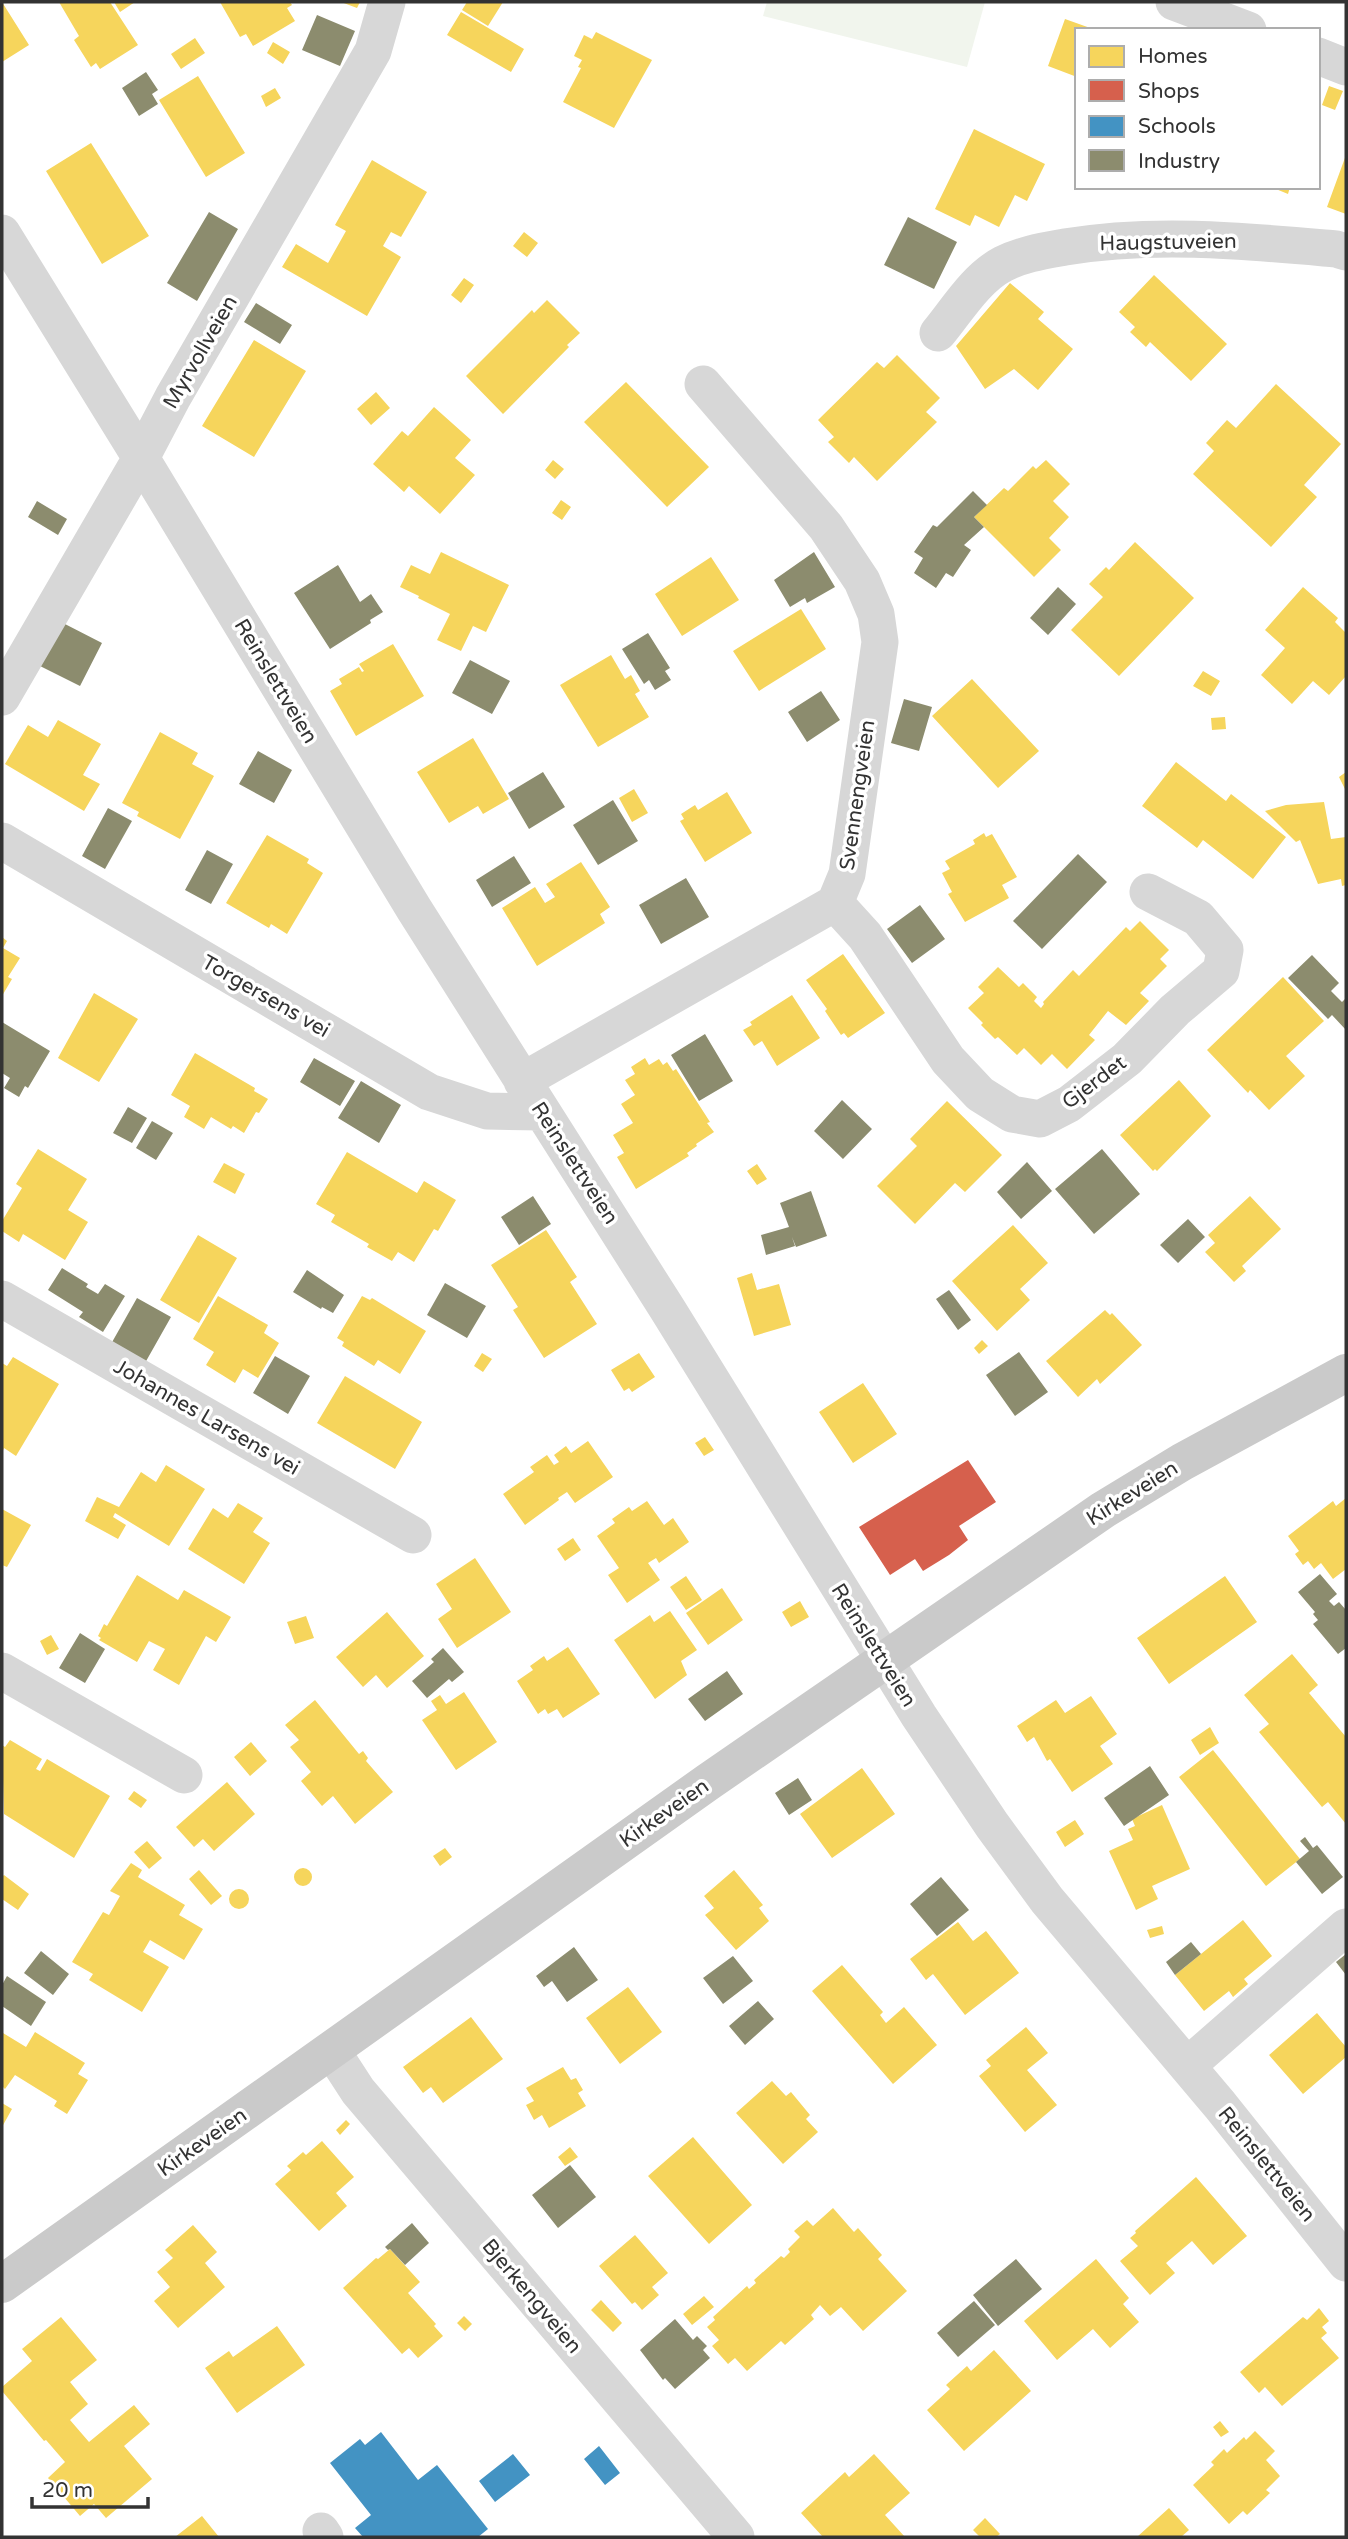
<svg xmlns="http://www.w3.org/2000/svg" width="1348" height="2539" font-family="'Varela Round',sans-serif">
  <rect width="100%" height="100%" fill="#fff"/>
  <path fill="#f1f5ed" d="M767 2H985L967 67 763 16Z"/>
  <path fill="#f6d55c" d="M2 2 29 45 2 62Z
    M59 2H110L138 45 100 69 96 63 91 67 74 40 79 36Z
    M114 2H135L120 12Z
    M220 2H290L292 5 287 8 295 21 253 46 246 34 240 37Z
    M341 2H360L357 8Z
    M467 2H503L488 26 462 10Z
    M461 12 524 49 511 72 447 35Z
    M1065 19 1093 29 1077 30V77L1048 66Z
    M596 32 652 60 614 128 563 102 581 68 578 67 582 60 574 56 584 35 592 39Z
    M195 38 205 53 181 69 171 54Z
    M273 42 290 52 283 64 267 53Z
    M198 76 245 153 206 177 159 100Z
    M1329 86 1343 91 1335 110 1322 105Z
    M275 88 281 98 266 107 261 96Z
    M974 129 1045 164 1027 201 1015 195 999 227 975 215 970 226 935 209Z
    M91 143 149 236 102 264 46 171Z
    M1346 155V214L1327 207Z
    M372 160 427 192 401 237 391 232 383 246 401 257 367 316 282 267 296 244 328 263 346 231 335 225Z
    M1271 187H1290L1288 194Z
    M524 232 538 243 527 257 513 246Z
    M1154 275 1227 344 1191 381 1150 342 1146 347 1130 332 1135 327 1119 312Z
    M464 278 474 285 461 303 451 295Z
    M1010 283 1044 312 1038 319 1073 349 1038 390 1014 369 985 389 956 346Z
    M547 300 580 333 567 345 569 347 503 414 466 376 532 310 534 313Z
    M254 340 306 371 254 457 202 426Z
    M897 355 940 398 926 412 937 422 877 481 854 457 849 463 828 442 834 437 818 420 877 362 884 368Z
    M626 382 709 467 667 507 584 422Z
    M1276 384 1341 444 1304 485 1317 497 1271 547 1193 474 1214 451 1206 443 1227 420 1236 428Z
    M376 392 390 408 371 425 357 409Z
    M434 407 471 440 455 458 475 475 440 514 409 486 404 492 373 464 402 431 408 436Z
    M553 460 564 469 555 479 545 470Z
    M1046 460 1070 484 1053 501 1069 517 1049 538 1061 550 1034 577 974 517 1004 488 1008 491 1033 466 1036 469Z
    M561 500 571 507 562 520 552 513Z
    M1135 542 1194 598 1119 676 1071 630 1103 597 1089 584 1106 567 1109 570Z
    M441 552 509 585 486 632 473 626 461 651 437 640 450 614 418 598 419 596 400 587 411 565 430 574Z
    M711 557 739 600 682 636 655 594Z
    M1303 587 1338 618 1335 622 1346 633V676L1329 695 1313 681 1292 704 1261 675 1285 648 1265 630Z
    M801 609 826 649 759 691 733 651Z
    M393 644 424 696 356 736 330 691 342 684 339 679 359 667 362 672 364 671 359 664Z
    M611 655 625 679 631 675 640 691 635 694 649 717 598 747 560 685Z
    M1203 671 1220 681 1211 696 1193 686Z
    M972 679 1039 751 998 788 932 716Z
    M1225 717 1226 729 1212 730 1211 718Z
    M58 720 101 744 83 775 100 784 84 811 5 764 28 725 48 737Z
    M160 732 198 753 192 764 214 776 180 839 137 816 139 812 122 803Z
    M473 738 509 799 483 814 478 806 449 823 417 772Z
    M1176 762 1226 801 1231 794 1286 837 1253 879 1203 840 1197 848 1142 806Z
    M1346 772V791L1339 777Z
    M634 789 648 813 632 822 619 798Z
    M727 792 752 833 705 862 680 821 684 819 681 814 695 805 698 810Z
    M1324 802 1331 839 1346 837V885L1342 886 1341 879 1318 884 1300 840 1296 842 1265 811 1286 805Z
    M984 833 986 837 992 834 1017 877 1002 885 1009 898 965 922 948 894 952 892 942 873 950 869 945 861 975 844 973 840Z
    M267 835 309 859 307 863 323 873 287 934 271 924 269 928 226 903Z
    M581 862 610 907 600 914 605 923 537 966 502 908 535 887 545 903 555 897 546 884Z
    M1140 921 1169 950 1160 959 1167 966 1140 993 1149 1001 1126 1025 1108 1011 1089 1035 1095 1040 1067 1069 1052 1054 1041 1065 1024 1048 1017 1055 998 1037 995 1039 981 1025 983 1023 968 1008 984 993 978 987 998 967 1019 987 1023 983 1037 997 1034 1001 1041 1008 1044 1004 1043 1002 1073 970 1079 976 1126 927 1130 931Z
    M2 937 7 941 3 948 20 958 8 977 12 979 2 996Z
    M843 954 885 1013 848 1038 844 1033 841 1035 825 1011 827 1009 806 980Z
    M1283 977 1324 1021 1286 1056 1305 1076 1269 1110 1250 1090 1248 1093 1207 1050Z
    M94 993 138 1019 99 1082 58 1058Z
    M792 995 820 1038 777 1066 762 1041 754 1046 743 1030 752 1025 750 1022Z
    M195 1053 255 1088 254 1091 268 1099 259 1113 256 1112 244 1133 233 1126 231 1129 211 1117 204 1129 184 1117 190 1106 171 1095Z
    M645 1058 649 1065 659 1059 663 1065 667 1062 673 1071 676 1069 710 1122 707 1123 714 1132 696 1144 697 1146 687 1153 689 1156 636 1189 617 1157 624 1153 613 1135 633 1123 621 1104 635 1095 625 1080 635 1074 631 1067Z
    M1179 1080 1211 1116 1157 1171 1155 1169 1153 1171 1120 1135Z
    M947 1101 1002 1155 965 1192 955 1183 915 1224 877 1186 917 1146 910 1139Z
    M38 1149 87 1179 68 1210 88 1222 65 1260 23 1234 19 1242 2 1231V1221L22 1188 16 1184Z
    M347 1152 417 1193 424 1181 456 1200 438 1231 434 1229 414 1262 398 1252 392 1261 367 1247 369 1244 331 1222 335 1215 316 1204Z
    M224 1163 245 1174 235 1194 213 1182Z
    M757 1164 767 1179 757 1185 747 1171Z
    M1250 1196 1281 1229 1242 1266 1246 1271 1234 1282 1205 1252 1215 1243 1208 1235Z
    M1013 1225 1048 1263 1020 1289 1030 1300 997 1331 952 1281Z
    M546 1230 577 1277 570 1282 597 1324 544 1358 513 1310 518 1307 491 1265Z
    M198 1235 237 1258 199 1323 160 1300Z
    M752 1273 757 1290 779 1284 791 1325 754 1336 737 1278Z
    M218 1296 268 1325 264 1333 279 1343 258 1378 243 1369 235 1383 206 1365 214 1352 193 1339Z
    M362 1296 370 1300 372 1298 426 1331 400 1374 378 1360 374 1366 342 1346 344 1342 337 1338Z
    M1105 1310 1110 1315 1112 1313 1142 1345 1100 1384 1097 1379 1078 1397 1046 1361Z
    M982 1340 988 1346 979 1354 974 1348Z
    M482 1353 492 1359 483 1372 474 1366Z
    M639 1353 655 1377 632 1392 629 1388 624 1391 611 1370Z
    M13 1357 59 1384 16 1456 4 1448 2 1453V1363L7 1366Z
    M345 1376 422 1422 395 1469 317 1423Z
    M863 1383 897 1434 853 1463 819 1412Z
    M705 1437 714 1450 704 1456 695 1443Z
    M588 1441 613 1477 575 1503 567 1492 558 1498 559 1500 525 1525 503 1494 534 1472 530 1467 547 1455 554 1465 559 1462 554 1455 566 1446 571 1453Z
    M166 1465 205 1489 169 1546 115 1513 113 1517 126 1525 118 1539 85 1521 97 1497 119 1507 141 1472 156 1482Z
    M1346 1498V1569L1333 1579 1321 1563 1314 1569 1308 1561 1303 1565 1295 1554 1299 1551 1288 1536 1333 1501 1336 1506Z
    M647 1501 664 1525 673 1518 689 1542 659 1563 656 1558 648 1563 660 1580 627 1603 608 1575 619 1568 597 1536 615 1523 612 1519 629 1507 632 1511Z
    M238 1503 263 1518 253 1532 270 1543 244 1584 188 1549 213 1508 228 1518Z
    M2 1509 31 1525 7 1567 2 1565Z
    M573 1538 581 1550 565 1561 557 1549Z
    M475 1558 511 1612 457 1648 438 1619 452 1609 436 1584Z
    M137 1575 178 1600 184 1590 231 1617 216 1642 206 1636 179 1685 153 1670 165 1649 149 1641 137 1662 99 1640 101 1638 98 1636 104 1624 107 1626Z
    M686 1576 702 1600 686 1610 670 1587Z
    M1225 1576 1257 1622 1169 1684 1137 1638Z
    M722 1588 743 1620 708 1645 686 1613Z
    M800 1601 809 1617 791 1627 782 1612Z
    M670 1611 697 1650 681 1661 687 1675 655 1699 614 1640 650 1615 654 1622Z
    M387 1612 424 1656 387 1688 376 1675 363 1687 336 1657Z
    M306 1616 314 1638 295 1644 287 1622Z
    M51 1635 59 1649 47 1655 40 1641Z
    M568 1647 600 1694 563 1718 557 1709 548 1714 545 1709 538 1714 517 1681 533 1670 530 1666 544 1656 547 1661Z
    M1292 1654 1318 1685 1309 1693 1346 1737V1824L1328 1802 1322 1807 1259 1732 1269 1724 1244 1695Z
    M464 1692 497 1742 456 1770 422 1720 437 1710 431 1701 440 1695 446 1704Z
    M1091 1696 1117 1734 1100 1746 1113 1764 1072 1792 1050 1759 1047 1761 1034 1737 1027 1742 1017 1726 1056 1700 1065 1713Z
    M315 1700 359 1754 363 1751 368 1758 366 1761 393 1792 355 1824 333 1796 322 1806 301 1781 311 1772 290 1747 299 1740 285 1725Z
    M1210 1727 1219 1743 1200 1755 1191 1740Z
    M10 1740 42 1759 36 1769 40 1771 47 1759 110 1796 74 1858 4 1814 2 1745 5 1747Z
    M251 1742 267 1761 250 1776 234 1757Z
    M1213 1750 1300 1859 1266 1886 1179 1777Z
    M862 1768 895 1814 832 1858 800 1814Z
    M227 1782 255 1814 214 1851 203 1839 194 1847 176 1827Z
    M134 1791 147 1800 141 1808 128 1799Z
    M1162 1805 1190 1869 1152 1886 1158 1899 1136 1910 1109 1851 1133 1840 1128 1829 1135 1826 1132 1819Z
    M1075 1820 1084 1834 1065 1847 1056 1832Z
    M147 1841 162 1858 149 1869 134 1852Z
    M445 1848 452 1857 440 1866 433 1856Z
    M131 1863 142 1870 138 1877 185 1905 179 1915 203 1929 184 1960 150 1940 143 1952 169 1967 142 2012 89 1980 93 1974 72 1962 103 1912 109 1915 120 1896 110 1891Z
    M294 1877a9 9 0 1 1 18 0a9 9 0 1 1-18 0Z
    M199 1870 222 1896 211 1905 189 1879Z
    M734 1870 763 1905 759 1908 769 1921 736 1950 705 1915 714 1908 704 1896Z
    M4 1875 29 1894 18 1910 2 1899V1877Z
    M229 1899a10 10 0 1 1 20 0a10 10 0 1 1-20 0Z
    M1243 1920 1272 1956 1244 1979 1248 1984 1233 1997 1229 1991 1204 2011 1175 1975Z
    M958 1922 973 1941 986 1931 1019 1973 965 2015 933 1974 926 1980 910 1959Z
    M1162 1926 1164 1934 1150 1938 1147 1930Z
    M842 1965 883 2012 880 2015 886 2023 904 2007 937 2045 893 2084 812 1991Z
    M628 1987 662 2032 620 2064 586 2018Z
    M1317 2013 1346 2047V2057L1303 2094 1269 2055Z
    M471 2017 503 2059 443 2103 431 2087 423 2093 403 2067Z
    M1026 2027 1048 2053 1027 2070 1057 2105 1025 2132 979 2076 991 2066 986 2060Z
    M35 2032 85 2063 78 2074 88 2080 67 2114 54 2106 57 2101 15 2075 5 2089 2 2086V2036L3 2033 26 2047Z
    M563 2067 571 2080 576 2078 583 2090 578 2093 586 2106 549 2128 542 2115 534 2120 526 2105 534 2101 526 2088Z
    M772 2081 786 2096 791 2092 810 2115 806 2119 818 2132 783 2164 736 2113Z
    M2 2103 12 2109 2 2127Z
    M346 2120 350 2124 340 2135 336 2130Z
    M693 2137 752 2205 709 2244 648 2176Z
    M322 2141 354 2177 336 2193 347 2206 319 2231 275 2184 291 2170 287 2166 303 2152 306 2155Z
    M570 2147 578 2157 565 2166 558 2157Z
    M1196 2177 1247 2236 1213 2265 1192 2241 1166 2263 1175 2273 1150 2295 1120 2261 1138 2246 1130 2238 1136 2233 1135 2231Z
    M833 2208 854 2232 858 2228 882 2255 878 2259 907 2291 863 2331 841 2307 830 2316 820 2305 811 2315 814 2319 785 2345 781 2341 747 2371 735 2358 728 2364 712 2346 719 2340 707 2327 715 2320 713 2317 747 2286 749 2289 756 2283 754 2280 781 2256 784 2258 790 2252 788 2249 800 2237 794 2231 807 2220 813 2226Z
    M193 2225 217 2252 205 2263 225 2287 178 2328 154 2301 170 2287 157 2272 173 2258 165 2250Z
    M635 2235 668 2273 652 2287 659 2295 642 2310 635 2302 632 2304 599 2266Z
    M390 2249 420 2282 408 2293 436 2324 434 2326 443 2336 418 2358 409 2348 402 2354 343 2288 376 2258 378 2259Z
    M1096 2259 1129 2298 1123 2304 1139 2322 1110 2348 1093 2329 1057 2360 1024 2321Z
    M704 2296 714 2307 692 2325 683 2314Z
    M601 2300 622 2323 613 2332 591 2310Z
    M1319 2308 1329 2321 1322 2327 1327 2333 1321 2338 1339 2358 1282 2406 1265 2387 1259 2393 1240 2372 1303 2317 1307 2320Z
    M464 2316 472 2324 465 2331 457 2323Z
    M61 2317 97 2360 70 2382 88 2404 70 2420 89 2442 134 2405 150 2424 124 2446 152 2479 106 2518 94 2504 80 2516 48 2478 65 2462 46 2440 44 2441 2 2391V2387L32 2361 22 2349Z
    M277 2326 305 2365 237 2413 205 2368 229 2351 233 2357Z
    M994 2350 1031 2391 964 2451 927 2410 950 2389 946 2385 967 2366 971 2371Z
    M1220 2421 1229 2432 1221 2437 1213 2427Z
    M1255 2431 1275 2451 1266 2460 1280 2476 1266 2490 1270 2493 1247 2515 1243 2511 1229 2524 1193 2485 1214 2465 1211 2462 1224 2449 1227 2453 1244 2437 1246 2440Z
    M874 2454 910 2493 885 2515 905 2537H823L801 2513 845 2472 849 2477Z
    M1169 2508 1189 2530 1181 2537H1137Z
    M202 2516 219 2537H175Z
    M985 2518 1000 2534 996 2537H980L973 2530Z"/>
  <path fill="#d6604d" d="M968 1460 996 1502 959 1526 968 1540 949 1555 923 1571 915 1559 890 1575 859 1527Z"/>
  <path fill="#4393c3" d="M381 2432 418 2480 437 2465 488 2529 478 2537H363L355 2528 371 2515 330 2463 360 2439 365 2445Z
    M599 2446 620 2473 605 2485 584 2459Z
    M513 2454 530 2475 495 2502 479 2481Z"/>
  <path fill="#8c8c6e" d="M317 15 355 31 340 66 302 50Z
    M146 72 158 90 152 94 158 104 139 116 122 88Z
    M209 212 238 229 197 301 167 283Z
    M908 217 957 242 934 289 884 265Z
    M256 303 292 325 280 344 244 322Z
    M973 491 987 505 974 517 984 527 964 545 971 550 953 577 946 573 936 588 914 573 923 558 914 552 933 525 937 527Z
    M37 501 67 519 58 535 28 517Z
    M814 552 835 587 807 603 805 598 790 607 774 580Z
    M338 565 360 602 371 594 383 612 370 620 371 623 330 649 294 593Z
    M1058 587 1076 604 1048 635 1030 618Z
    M63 623 102 643 80 686 40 666Z
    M648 633 670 668 665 671 671 680 655 690 649 680 644 684 622 649Z
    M470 660 510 681 492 714 452 693Z
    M821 691 840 720 807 742 788 712Z
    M904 699 932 707 919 751 891 743Z
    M258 751 292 770 274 803 239 784Z
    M543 772 565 807 529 829 508 793Z
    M613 800 638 841 598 865 573 825Z
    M108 808 132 821 105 869 82 856Z
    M207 850 233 864 211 904 185 890Z
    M1078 854 1107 882 1042 949 1013 921Z
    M514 856 531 883 492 907 476 880Z
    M686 878 709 917 661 944 639 905Z
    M920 905 945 939 912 963 887 929Z
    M1312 955 1339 983 1331 991 1342 1002 1346 998V1030L1332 1015 1328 1019 1288 978Z
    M2 1022 50 1051 28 1088 25 1086 19 1097 4 1088 10 1078 2 1073Z
    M705 1034 733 1081 699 1101 671 1055Z
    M314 1058 355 1081 340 1106 300 1082Z
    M361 1081 401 1105 379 1143 338 1118Z
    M842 1100 872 1129 843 1159 814 1131Z
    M128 1107 147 1118 132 1143 113 1133Z
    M152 1121 173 1133 156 1160 136 1148Z
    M1102 1149 1140 1194 1094 1234 1055 1189Z
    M1027 1162 1052 1191 1021 1219 997 1192Z
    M811 1191 827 1236 796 1247 792 1237 795 1246 766 1255 761 1235 789 1227 780 1203Z
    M533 1196 551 1224 519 1245 501 1217Z
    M1188 1219 1205 1237 1178 1263 1160 1245Z
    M62 1268 88 1284 86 1287 98 1294 105 1284 125 1296 103 1332 79 1317 83 1312 48 1290Z
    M307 1270 344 1295 333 1313 322 1307 321 1309 293 1292Z
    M445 1283 486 1306 467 1338 427 1315Z
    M949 1290 971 1320 958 1330 936 1299Z
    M137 1298 171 1317 145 1363 111 1344Z
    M1019 1352 1048 1392 1015 1416 986 1375Z
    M275 1356 310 1376 288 1414 253 1393Z
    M1320 1574 1337 1594 1329 1601 1334 1606 1339 1602 1346 1610V1648L1338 1654 1313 1624 1318 1620 1313 1614 1315 1612 1298 1592Z
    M80 1633 105 1649 85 1683 59 1668Z
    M443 1648 464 1672 452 1682 449 1679 427 1698 412 1681 434 1662 431 1659Z
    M727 1671 743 1694 705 1721 688 1699Z
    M1150 1766 1169 1795 1124 1826 1104 1798Z
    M798 1778 812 1800 789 1815 775 1793Z
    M1305 1837 1313 1848 1317 1845 1343 1877 1322 1894 1296 1862 1309 1851 1300 1841Z
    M941 1877 969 1910 937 1936 910 1904Z
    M1191 1942 1201 1954 1175 1975 1166 1962Z
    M574 1947 598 1980 567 2002 552 1981 544 1987 536 1976Z
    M41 1951 69 1974 53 1995 24 1973Z
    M1346 1954V1975L1336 1962Z
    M733 1956 753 1981 723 2004 703 1978Z
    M7 1976 46 2002 31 2026 2 2006V1985Z
    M758 2001 774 2019 745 2045 729 2026Z
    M570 2165 596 2197 558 2228 532 2195Z
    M412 2223 429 2243 405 2265 390 2249 388 2250 385 2247Z
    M1016 2259 1042 2289 998 2326 973 2295Z
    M974 2301 995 2325 958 2357 937 2333Z
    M675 2319 693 2340 697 2336 707 2346 703 2350 710 2358 675 2389 665 2378 663 2380 640 2350Z"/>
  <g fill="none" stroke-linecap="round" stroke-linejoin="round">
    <path stroke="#d7d7d7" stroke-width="37" d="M1174 2 1248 30
      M1318 56 1346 67
      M2 233 141 458 414 909 668 1310 919 1716 992 1825 1047 1900 1220 2105 1346 2263
      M938 333C957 310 976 278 1003 264 1023 254 1043 251 1065 247 1155 232 1245 241 1336 249L1346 252
      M2 697 141 458 173 397 373 51 387 2
      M2 841 429 1092 487 1111 542 1112
      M835 903 865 936 948 1060 980 1094 1012 1114 1040 1119 1069 1104 1127 1059 1175 1010 1221 971 1225 950 1198 918 1148 892
      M522 1081 835 903 847 874 880 642 876 614 862 581 826 527 703 384
      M2 1299 413 1535
      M2 1671 184 1775
      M332 2051 358 2091 736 2537
      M1187 2066 1346 1927
      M321 2531 325 2537"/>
    <path stroke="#cacaca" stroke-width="38" d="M2 2284 708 1782 1103 1510 1182 1462 1346 1373"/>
  </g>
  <g text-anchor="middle" stroke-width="7" stroke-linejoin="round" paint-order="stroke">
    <g font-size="21" fill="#333" stroke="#fff">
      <text transform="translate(1168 242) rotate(-1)" y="7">Haugstuveien</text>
      <text transform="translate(200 352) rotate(-60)" y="7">Myrvollveien</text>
      <text transform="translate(276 681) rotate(59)" y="7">Reinslettveien</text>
      <text transform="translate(857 795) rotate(-82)" y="7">Svennengveien</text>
      <text transform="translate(266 996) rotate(30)" y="7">Torgersens vei</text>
      <text transform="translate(1094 1082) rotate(-37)" y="7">Gjerdet</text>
      <text transform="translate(575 1163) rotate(57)" y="7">Reinslettveien</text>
      <text transform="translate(207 1417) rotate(30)" y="7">Johannes Larsens vei</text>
      <text transform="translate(1132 1493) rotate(-32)" y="7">Kirkeveien</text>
      <text transform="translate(874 1645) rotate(58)" y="7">Reinslettveien</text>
      <text transform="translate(664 1813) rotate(-35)" y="7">Kirkeveien</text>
      <text transform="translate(202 2142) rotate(-35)" y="7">Kirkeveien</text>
      <text transform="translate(1267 2164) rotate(51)" y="7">Reinslettveien</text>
      <text transform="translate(532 2296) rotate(50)" y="7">Bjerkengveien</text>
    </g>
  </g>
  <rect width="1348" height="2539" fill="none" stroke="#333333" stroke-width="7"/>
  <rect x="1075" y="28" width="245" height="161" fill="#ffffff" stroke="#adadad" stroke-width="2"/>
  <rect x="1089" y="46" width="35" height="21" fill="#f6d55c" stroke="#adadad" stroke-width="2"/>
  <text x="1138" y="63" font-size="21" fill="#333333">Homes</text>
  <rect x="1089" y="80" width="35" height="21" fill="#d6604d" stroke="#adadad" stroke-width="2"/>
  <text x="1138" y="98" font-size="21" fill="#333333">Shops</text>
  <rect x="1089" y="116" width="35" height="21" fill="#4393c3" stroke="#adadad" stroke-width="2"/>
  <text x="1138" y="133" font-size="21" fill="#333333">Schools</text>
  <rect x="1089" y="150" width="35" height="21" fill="#8c8c6e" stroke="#adadad" stroke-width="2"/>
  <text x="1138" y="168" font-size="21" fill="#333333">Industry</text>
  <path d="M32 2497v10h116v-10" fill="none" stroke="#333333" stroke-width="3.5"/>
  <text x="42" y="2497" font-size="21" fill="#333333" stroke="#ffffff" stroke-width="5" paint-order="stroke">20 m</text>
</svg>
